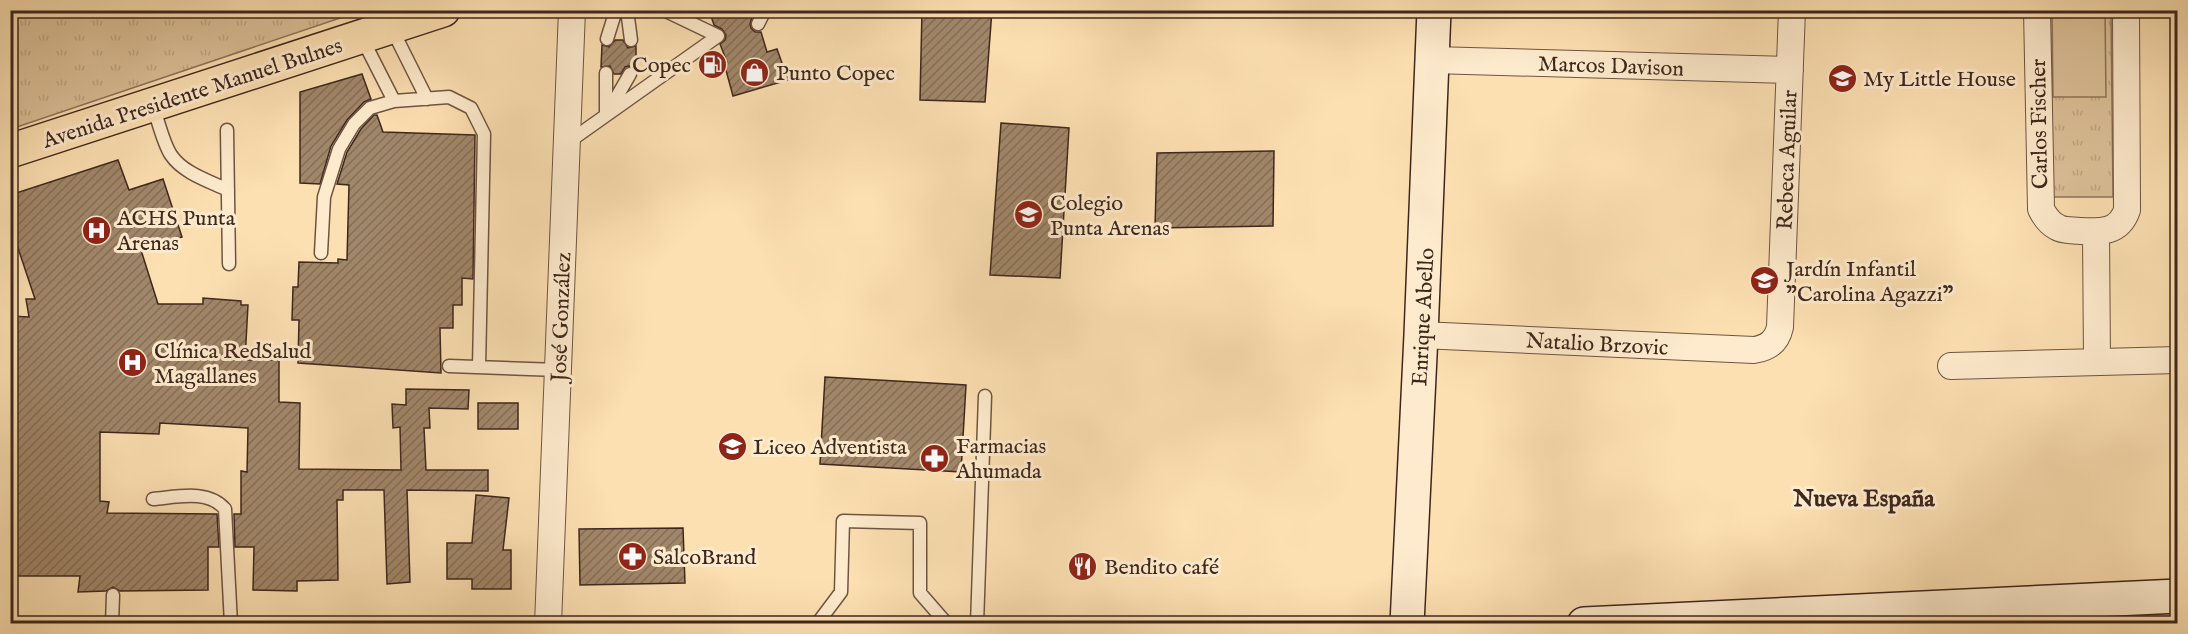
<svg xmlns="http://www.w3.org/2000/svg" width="2188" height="634" font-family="'IM FELL English',serif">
  <defs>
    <pattern id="grass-tufts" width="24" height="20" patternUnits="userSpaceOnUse" patternTransform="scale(1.5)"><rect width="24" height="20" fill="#ddc199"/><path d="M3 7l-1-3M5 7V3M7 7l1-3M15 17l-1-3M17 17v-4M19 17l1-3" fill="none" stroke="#bfa683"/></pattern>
    <pattern id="park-crowns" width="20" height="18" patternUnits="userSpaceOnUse" patternTransform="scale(1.5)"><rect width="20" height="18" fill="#ddc199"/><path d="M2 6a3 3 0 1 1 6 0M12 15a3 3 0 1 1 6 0" fill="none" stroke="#bfa683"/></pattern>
    <pattern id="building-hatch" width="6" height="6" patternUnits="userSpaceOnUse" patternTransform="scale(1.5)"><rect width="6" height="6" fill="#a1876a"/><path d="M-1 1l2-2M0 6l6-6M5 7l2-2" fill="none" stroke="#856e57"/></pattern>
  </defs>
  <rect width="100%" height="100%" fill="#fde0b2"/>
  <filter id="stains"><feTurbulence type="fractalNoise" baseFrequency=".00333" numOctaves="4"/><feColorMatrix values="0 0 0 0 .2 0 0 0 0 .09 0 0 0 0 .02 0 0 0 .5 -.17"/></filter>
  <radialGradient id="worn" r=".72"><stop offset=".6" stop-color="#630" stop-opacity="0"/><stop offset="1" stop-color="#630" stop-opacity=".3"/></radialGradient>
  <path fill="url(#grass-tufts)" stroke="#8e745b" stroke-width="1.5" d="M11 10H361V11L11 129Z
    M2050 11H2111L2113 197H2052Z"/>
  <path fill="url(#park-crowns)" stroke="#8e745b" stroke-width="1.5" d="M2177 613V623H1969Z"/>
  <path fill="#ddc199" stroke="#8e745b" stroke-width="1.5" d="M2052 11H2105L2106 97H2053Z"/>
  <path fill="url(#building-hatch)" stroke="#3e271d" stroke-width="1.5" d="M709 10H754L750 24 751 28 755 32H761L767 52 777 49 788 80 733 96 724 63 727 62 720 44 725 40 726 35 722 29 714 25Z
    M922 10H992L985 102 920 100Z
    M615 40H623L628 48 636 46V68L629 66 625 67 621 74H614L610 66 601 67 602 45 609 47Z
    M362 74 371 99 364 102 347 120 331 146 320 184 300 183V92Z
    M374 115H377L383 132 475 135 473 279 462 278V305H453V328H440L441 373 298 363 299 320H292L293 287H298L299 262 338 263V259L347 260 349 185 337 184 347 152 361 129Z
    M1001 123 1069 128 1060 278 990 275Z
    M1274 151 1273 226 1155 228 1157 153Z
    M118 160 129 190 163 179 182 237 141 250 158 304H203V298L241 301V305H248L245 360H279V402L300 403 299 469 401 470 400 427 393 428 392 404 406 405V389L469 390 468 409 429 408 430 428H424L426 470H488V491L407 490 410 582 387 584 384 490H343V500H337L338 580 297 581V591L253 590 254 547H235L234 514H241V471L247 472 248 428 160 423 159 434 100 432V501L109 502 107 513 217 514 219 547H208V590L120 591 113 587 106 591 78 592 80 576H10V316L29 317 26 299H35L10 224V195Z
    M825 377 966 385 961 472 820 464Z
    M478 403H518V429H478Z
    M476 495 509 498 503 550H511V589H472V579H447V543H472Z
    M683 528 685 583 580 585 579 529Z"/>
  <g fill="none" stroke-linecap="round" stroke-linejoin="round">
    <defs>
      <path id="lane" d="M627 10 631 40
        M664 10 718 36
        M758 24 765 10
        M391 27 427 99
        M362 38 394 101
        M607 39 616 10
        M153 106C158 120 163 143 171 155 183 173 209 181 228 190
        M608 112 630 74
        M606 115V73
        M227 130 229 264
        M567 143 718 36
        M321 253 324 197 339 149 354 124 370 108 394 101 449 97 471 108 484 134 479 367
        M449 366 558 370
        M153 499C177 497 208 489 225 509L231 624
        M112 624 113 595
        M817 624 841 592 843 521 920 523V593L947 624
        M977 624 985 396"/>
      <path id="street" d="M2037 10 2041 209C2045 217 2049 223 2057 227 2063 231 2073 230 2080 231 2101 232 2119 233 2127 210L2126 10
        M1432 60 1790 70
        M2096 232 2097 362
        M1421 335 1754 350C1768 348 1777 341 1780 327L1792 10
        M1951 366 2178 360
        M548 624 572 10"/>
      <path id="secondary" d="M1407 624 1421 335 1434 10
        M1584 624 2178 596"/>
      <path id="primary" d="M10 151 443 10"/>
    </defs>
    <use href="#lane" stroke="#6e5542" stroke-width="15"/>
    <use href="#street" stroke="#6e5542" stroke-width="28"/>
    <use href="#secondary" stroke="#3e271d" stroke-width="36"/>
    <use href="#primary" stroke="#3e271d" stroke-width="36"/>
    <use href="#lane" stroke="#feebcd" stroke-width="12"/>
    <use href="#street" stroke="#feebcd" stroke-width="26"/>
    <use href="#secondary" stroke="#feebcd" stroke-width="33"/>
    <use href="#primary" stroke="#fde0b2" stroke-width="33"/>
  </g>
  <defs>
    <symbol id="fuel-disc" viewBox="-11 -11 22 22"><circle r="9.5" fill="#8f2418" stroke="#feebcd"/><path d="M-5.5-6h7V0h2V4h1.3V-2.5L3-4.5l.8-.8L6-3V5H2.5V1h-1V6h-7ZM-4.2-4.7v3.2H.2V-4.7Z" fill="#fff"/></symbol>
    <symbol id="shop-disc" viewBox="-11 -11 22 22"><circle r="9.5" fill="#8f2418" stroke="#feebcd"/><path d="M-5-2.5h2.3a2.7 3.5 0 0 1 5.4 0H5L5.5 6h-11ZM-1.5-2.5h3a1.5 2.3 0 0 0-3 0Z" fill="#fff"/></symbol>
    <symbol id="school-disc" viewBox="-11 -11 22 22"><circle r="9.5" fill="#8f2418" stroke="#feebcd"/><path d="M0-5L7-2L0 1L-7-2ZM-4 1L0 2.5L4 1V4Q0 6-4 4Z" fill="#fff"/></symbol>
    <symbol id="hospital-disc" viewBox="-11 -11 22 22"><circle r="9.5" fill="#8f2418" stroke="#feebcd"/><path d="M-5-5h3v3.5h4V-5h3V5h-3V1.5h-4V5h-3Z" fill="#fff"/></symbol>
    <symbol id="pharmacy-disc" viewBox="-11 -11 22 22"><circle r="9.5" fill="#8f2418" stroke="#feebcd"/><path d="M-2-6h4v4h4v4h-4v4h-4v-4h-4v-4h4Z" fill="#fff"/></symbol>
    <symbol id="restaurant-disc" viewBox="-11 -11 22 22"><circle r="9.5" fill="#8f2418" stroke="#feebcd"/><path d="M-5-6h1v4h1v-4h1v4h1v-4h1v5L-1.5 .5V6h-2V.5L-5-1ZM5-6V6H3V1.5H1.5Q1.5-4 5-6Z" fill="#fff"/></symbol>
  </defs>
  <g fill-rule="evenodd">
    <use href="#fuel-disc" x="696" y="48" width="33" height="33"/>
    <use href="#shop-disc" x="738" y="56" width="33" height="33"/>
    <use href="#school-disc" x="1826" y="62" width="33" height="33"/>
    <use href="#school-disc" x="1012" y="198" width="33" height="33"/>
    <use href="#hospital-disc" x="80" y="214" width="33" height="33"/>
    <use href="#school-disc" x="1748" y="264" width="33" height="33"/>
    <use href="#hospital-disc" x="116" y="346" width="33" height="33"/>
    <use href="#school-disc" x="716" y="430" width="33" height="33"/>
    <use href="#pharmacy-disc" x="918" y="442" width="33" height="33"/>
    <use href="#pharmacy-disc" x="616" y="540" width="33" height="33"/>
    <use href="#restaurant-disc" x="1066" y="550" width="33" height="33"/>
  </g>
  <g text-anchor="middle" stroke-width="6" stroke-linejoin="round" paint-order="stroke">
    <g font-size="22" fill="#3e271d" stroke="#feebcd" text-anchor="start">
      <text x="691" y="72" text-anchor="end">Copec</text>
      <text x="776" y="80">Punto Copec</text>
      <text x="1863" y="86">My Little House</text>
      <text x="1050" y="210">Colegio<tspan x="1050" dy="25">Punta Arenas</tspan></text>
      <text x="117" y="225">ACHS Punta<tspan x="117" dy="25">Arenas</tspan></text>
      <text x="1786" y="276">Jardín Infantil<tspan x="1786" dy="25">"Carolina Agazzi"</tspan></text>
      <text x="154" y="358">Clínica RedSalud<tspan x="154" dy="25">Magallanes</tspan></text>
      <text x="956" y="453">Farmacias<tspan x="956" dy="25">Ahumada</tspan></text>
      <text x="753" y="454">Liceo Adventista</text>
      <text x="653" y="564">SalcoBrand</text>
      <text x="1104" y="574">Bendito café</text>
    </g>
    <g font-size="22" fill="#3e271d" stroke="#feebcd">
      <text transform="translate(1611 65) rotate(2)" y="8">Marcos Davison</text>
      <text transform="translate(192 92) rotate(-18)" y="8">Avenida Presidente Manuel Bulnes</text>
      <text transform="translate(2038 124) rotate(-91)" y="8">Carlos Fischer</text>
      <text transform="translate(1786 160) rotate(-88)" y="8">Rebeca Aguilar</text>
      <text transform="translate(560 317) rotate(-88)" y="8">José González</text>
      <text transform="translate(1422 317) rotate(-87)" y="8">Enrique Abello</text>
      <text transform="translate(1597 343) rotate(3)" y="8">Natalio Brzovic</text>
    </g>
    <g font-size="24" font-weight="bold" fill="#3e271d" stroke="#feebcd">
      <text x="1864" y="506">Nueva España</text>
    </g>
  </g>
  <rect width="2188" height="634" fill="none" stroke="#fde0b2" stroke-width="36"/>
  <rect x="12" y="12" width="2164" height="610" fill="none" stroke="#3e271d" stroke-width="3"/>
  <rect x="18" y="18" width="2152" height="598" fill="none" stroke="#3e271d" stroke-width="1.5"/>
  <rect width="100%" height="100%" filter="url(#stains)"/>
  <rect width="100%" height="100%" fill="url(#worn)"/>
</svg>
